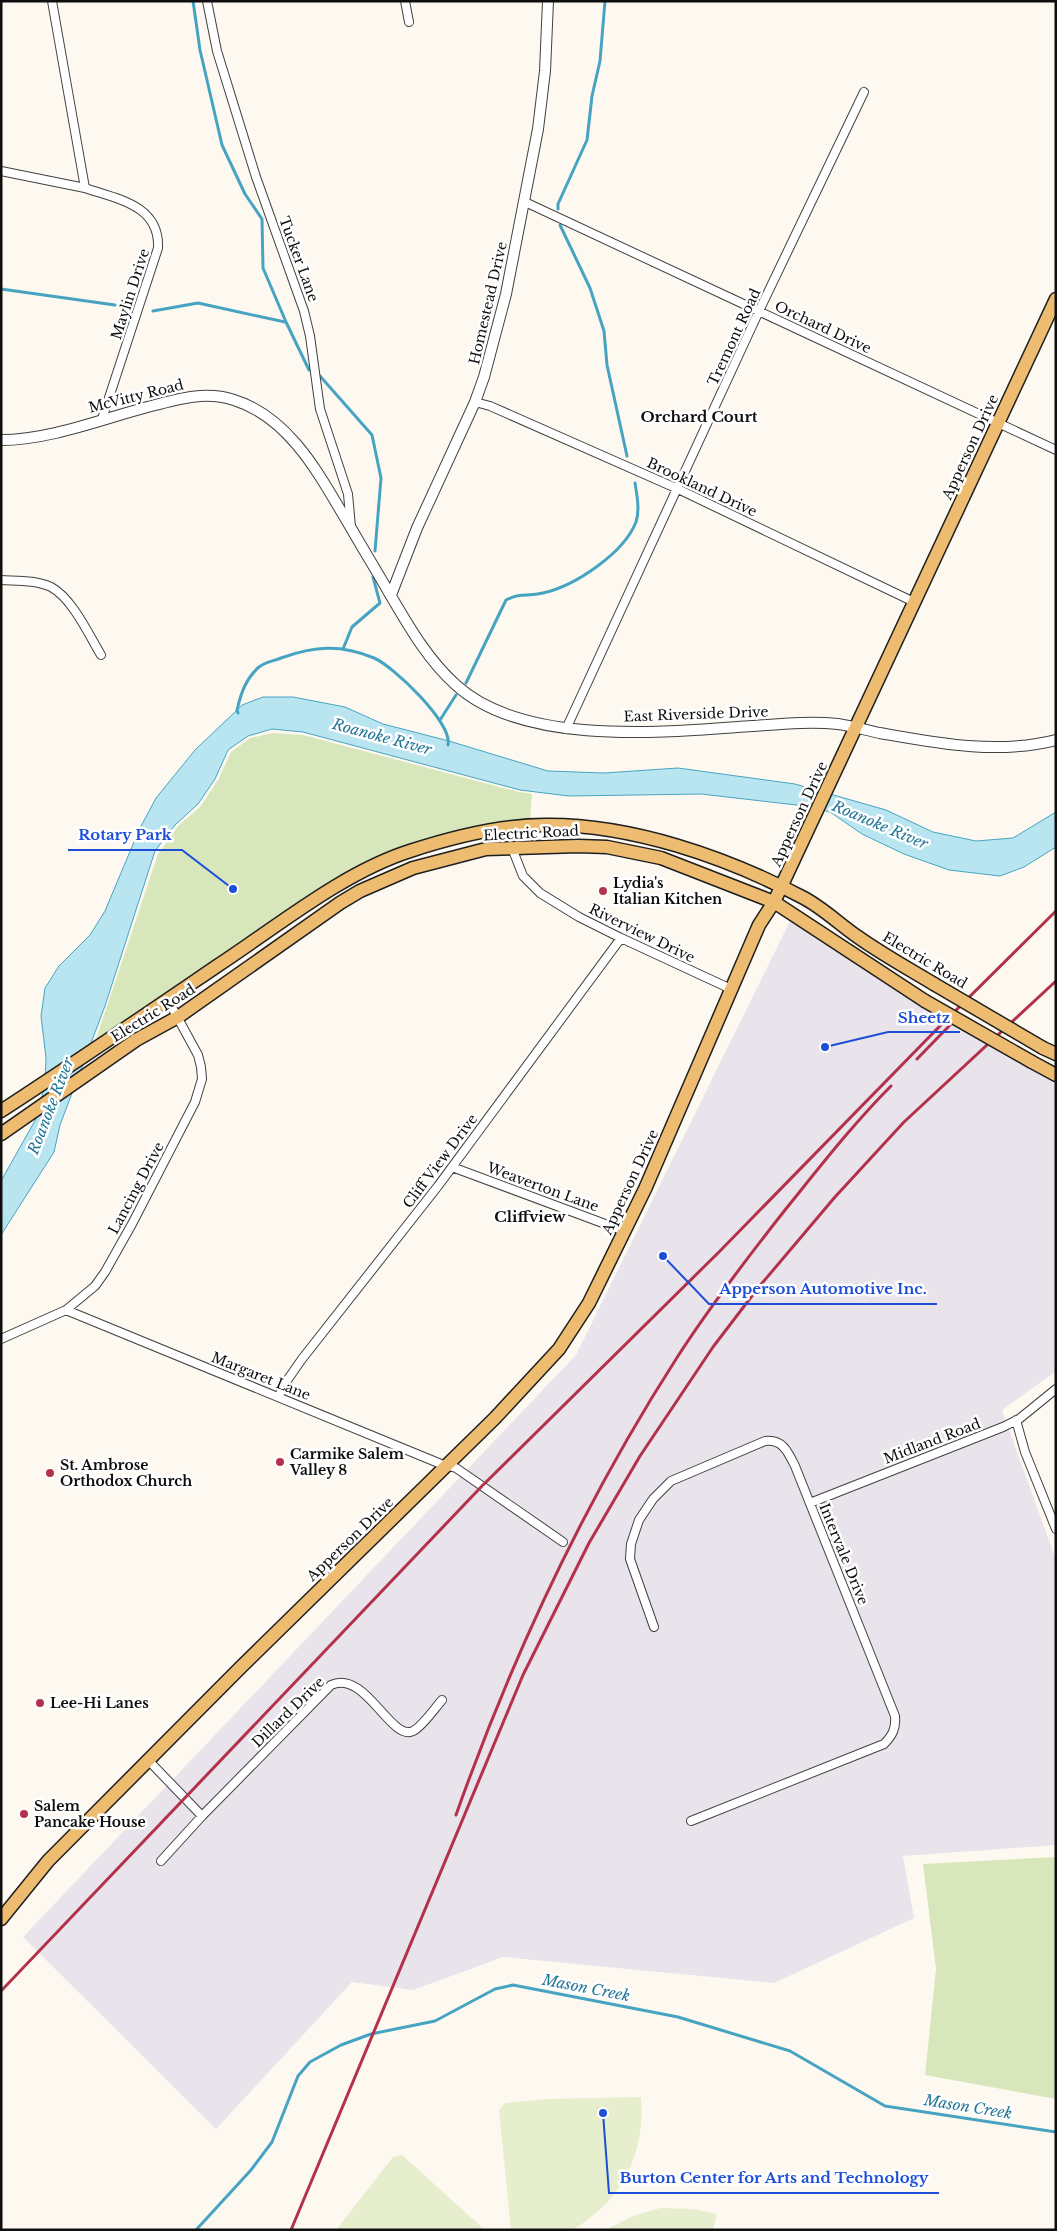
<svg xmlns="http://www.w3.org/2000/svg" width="1057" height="2231" font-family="'Libre Baskerville',serif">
  <rect width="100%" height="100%" fill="#fef9f0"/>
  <path fill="#e9e3ec" d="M791 919 1008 1058 1056 1081V1371L1002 1410 1056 1560V1845L903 1856 914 1918 774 1983 503 1957 413 1990 352 1982 216 2129 23 1937 576 1355Z"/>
  <path fill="#d8e6bc" d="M273 733 303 735 519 792 532 794 530 819 492 824 427 838 361 865 305 899 96 1039 158 854 178 826 200 807 218 780 231 752 250 738Z
    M1056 1857V2099L925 2075 936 1969 923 1864Z"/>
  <path fill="#e7eecd" d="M641 2097C645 2143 629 2188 592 2216 586 2221 580 2226 573 2229 562 2231 525 2230 511 2230L499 2110 505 2103 547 2099Z
    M402 2155 485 2230H336L393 2157Z
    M660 2208 693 2209 717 2214 713 2230H605L633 2216Z"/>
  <path fill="#b9e5f1" stroke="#46a4c2" d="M263 697H293L345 707 383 724 449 741 548 771 604 773 678 768 795 784 886 810 933 832 976 841 1013 838 1056 812V847L1024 867 1000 876 949 870 904 854 862 834 830 812 805 806 701 794 569 796 520 790 303 732 272 729 248 736 228 750 215 779 198 804 175 825 155 851 105 1006 60 1125 54 1152 1 1235V1181L37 1117 45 1083 46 1058 41 1016 45 988 59 966 90 935 105 911 139 830 156 798 195 750 237 710 242 705Z"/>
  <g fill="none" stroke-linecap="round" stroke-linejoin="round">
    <path stroke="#46a4c2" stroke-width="3" d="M193 1 200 50 222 145 245 194 262 219 263 268 286 322 309 370
      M558 209V204L587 140 592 96 600 61 605 1
      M560 225 590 288 604 331 607 365 627 456
      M1 289 115 305
      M153 311 198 303 285 322
      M320 376 372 435 381 478 375 551
      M343 649 352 627 380 603 373 577
      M466 683 506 600C522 592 527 597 543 593 575 586 624 553 636 522 640 510 637 496 635 483
      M238 713 237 710C241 693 246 678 259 667 265 662 274 661 281 658 314 646 341 644 374 658 393 666 453 723 448 745
      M440 720 456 695
      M196 2230 251 2170 272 2142 298 2076 310 2062 341 2045 371 2034 435 2021 495 1989 513 1985 678 2017 790 2051 885 2106 1056 2132"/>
    <defs>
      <path id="minor" d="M207 1 217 51 256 177 304 311 310 336 320 409 348 494 351 527
        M405 1 409 22
        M1 171 85 188 52 1
        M85 188C117 199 160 205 158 248L102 419
        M525 202 1056 450
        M475 402 490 406 678 489 914 602
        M1 580C17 581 36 580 51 587 72 598 89 635 101 655
        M566 729 759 311 864 92
        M512 848 523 876 540 893 579 917 621 938 731 989
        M452 1167 624 1231
        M66 1310 441 1464 456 1468 563 1542
        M1 1339 66 1310 95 1286 105 1272 132 1224 195 1102 202 1079 201 1067 198 1055 168 1000
        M279 1396 286 1382 302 1359 438 1186 621 938
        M1016 1420 1025 1452 1056 1529
        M810 1503 1003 1427 1019 1419 1056 1389
        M654 1627 630 1559 631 1544 639 1520 653 1499 671 1481 765 1441C783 1439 788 1452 795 1466L895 1716C896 1728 893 1735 884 1744L691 1821
        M148 1760 202 1816
        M161 1861 202 1816 331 1685C365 1669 391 1742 413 1731 422 1727 435 1708 442 1700"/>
      <path id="tertiary" d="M1 440C48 440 99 420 144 408 174 400 204 390 234 400 292 418 322 480 351 528 363 549 376 570 388 591 408 625 427 659 456 685 524 747 666 732 752 726 780 724 810 721 838 724 852 726 866 730 880 733 937 743 997 755 1056 740
        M391 595 417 528 475 402 484 377 506 294 538 129 545 71 548 1"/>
      <path id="primary" d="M1043 1048 1056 1054
        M1032 1062 1056 1075
        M1 1111C75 1063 148 1013 220 964 279 925 344 872 410 851 453 837 500 825 545 825 631 824 726 857 802 897 822 907 839 924 858 937 882 954 909 969 934 984
        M1 1134 136 1040 178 1017 340 903 360 891 413 868 486 849 578 846 607 847 661 858 774 902 925 1001
        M1 1919 48 1861 240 1668 495 1418 559 1349 589 1303 645 1189 759 925 774 902 1056 299"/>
    </defs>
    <use href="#minor" stroke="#414141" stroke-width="10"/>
    <use href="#tertiary" stroke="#414141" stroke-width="12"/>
    <use href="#primary" stroke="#1f1f1f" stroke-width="15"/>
    <use href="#minor" stroke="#fff" stroke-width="8"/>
    <use href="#tertiary" stroke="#fff" stroke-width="10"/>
    <use href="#primary" stroke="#edbc71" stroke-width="12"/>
    <path stroke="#b3314b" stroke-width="3" d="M917 1059 952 1023
      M456 1815C513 1654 586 1499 678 1356 711 1305 748 1257 785 1210 819 1168 853 1124 891 1086
      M1 1991 482 1486 719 1252 936 1030 1056 911
      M291 2230 523 1675 589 1543 640 1456 713 1347 758 1288 835 1197 904 1122 1056 981"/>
    <defs>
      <path id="primary-bridge" d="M934 984 1043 1048
        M925 1001 1032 1062"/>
    </defs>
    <use href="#primary-bridge" stroke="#1f1f1f" stroke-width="15" stroke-linecap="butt"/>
    <use href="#primary-bridge" stroke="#edbc71" stroke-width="12"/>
  </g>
  <g fill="#b3314b" stroke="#fff" stroke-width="2">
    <circle cx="603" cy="891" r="5"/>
    <circle cx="280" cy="1462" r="5"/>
    <circle cx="50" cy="1473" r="5"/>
    <circle cx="40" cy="1703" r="5"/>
    <circle cx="24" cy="1814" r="5"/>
  </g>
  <g text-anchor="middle" stroke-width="5" stroke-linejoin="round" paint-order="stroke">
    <g font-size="14" fill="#0e0e0e" stroke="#fff">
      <text transform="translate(299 259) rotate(70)" y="5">Tucker Lane</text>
      <text transform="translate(130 294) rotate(-72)" y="5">Maylin Drive</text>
      <text transform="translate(488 303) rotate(-77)" y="5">Homestead Drive</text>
      <text transform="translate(823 327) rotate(25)" y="5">Orchard Drive</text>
      <text transform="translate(734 337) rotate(-65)" y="5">Tremont Road</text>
      <text transform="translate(136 396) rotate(-14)" y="5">McVitty Road</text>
      <text transform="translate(970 447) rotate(-65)" y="5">Apperson Drive</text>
      <text transform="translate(702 487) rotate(25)" y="5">Brookland Drive</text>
      <text transform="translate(696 714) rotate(-2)" y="5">East Riverside Drive</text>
      <text transform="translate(799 814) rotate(-65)" y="5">Apperson Drive</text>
      <text transform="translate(531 833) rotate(-3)" y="5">Electric Road</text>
      <text transform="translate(642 933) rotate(26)" y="5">Riverview Drive</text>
      <text transform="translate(925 960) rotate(31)" y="5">Electric Road</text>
      <text transform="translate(153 1013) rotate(-32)" y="5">Electric Road</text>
      <text transform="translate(440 1161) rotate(-53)" y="5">Cliff View Drive</text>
      <text transform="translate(630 1182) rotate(-65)" y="5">Apperson Drive</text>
      <text transform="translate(543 1187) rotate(20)" y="5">Weaverton Lane</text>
      <text transform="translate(136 1188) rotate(-62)" y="5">Lancing Drive</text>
      <text transform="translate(261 1376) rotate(22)" y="5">Margaret Lane</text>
      <text transform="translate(932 1441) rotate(-21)" y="5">Midland Road</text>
      <text transform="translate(350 1539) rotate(-44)" y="5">Apperson Drive</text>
      <text transform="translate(844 1554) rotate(68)" y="5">Intervale Drive</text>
      <text transform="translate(288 1712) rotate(-44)" y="5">Dillard Drive</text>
    </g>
    <g font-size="14" font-weight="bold" fill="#0e0e0e" stroke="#fff" text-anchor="start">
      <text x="613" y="888">Lydia's<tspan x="613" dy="16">Italian Kitchen</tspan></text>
      <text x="290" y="1459">Carmike Salem<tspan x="290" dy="16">Valley 8</tspan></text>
      <text x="60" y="1470">St. Ambrose<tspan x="60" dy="16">Orthodox Church</tspan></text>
      <text x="50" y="1708">Lee-Hi Lanes</text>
      <text x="34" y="1811">Salem<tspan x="34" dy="16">Pancake House</tspan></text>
    </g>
    <g font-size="15" font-weight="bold" fill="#0e0e0e" stroke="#fff">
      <text x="699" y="422">Orchard Court</text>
      <text x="530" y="1222">Cliffview</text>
    </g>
    <g font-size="15" font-style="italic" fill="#217596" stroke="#fff">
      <text transform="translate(382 737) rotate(15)" y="5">Roanoke River</text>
      <text transform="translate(880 825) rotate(23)" y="5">Roanoke River</text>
      <text transform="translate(51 1106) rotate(-69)" y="5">Roanoke River</text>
      <text transform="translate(586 1988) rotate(11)" y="5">Mason Creek</text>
      <text transform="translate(968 2107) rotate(9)" y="5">Mason Creek</text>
    </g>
  </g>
  <path fill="none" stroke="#1d4ed8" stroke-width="2" d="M233 889L182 850H68M825 1047L888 1032H960M663 1256L709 1304H937M603 2113L609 2193H939"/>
  <g fill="#1d4ed8" stroke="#fff" stroke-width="2">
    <circle cx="233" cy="889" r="5"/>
    <circle cx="825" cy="1047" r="5"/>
    <circle cx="663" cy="1256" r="5"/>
    <circle cx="603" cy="2113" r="5"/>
  </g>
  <g font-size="15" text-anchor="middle" font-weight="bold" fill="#1d4ed8" stroke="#fff" stroke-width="5" stroke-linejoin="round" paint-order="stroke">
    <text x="125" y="840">Rotary Park</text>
    <text x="924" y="1023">Sheetz</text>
    <text x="823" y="1294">Apperson Automotive Inc.</text>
    <text x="774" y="2183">Burton Center for Arts and Technology</text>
  </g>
  <rect width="1057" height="2231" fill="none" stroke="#0e0e0e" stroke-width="5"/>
</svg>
